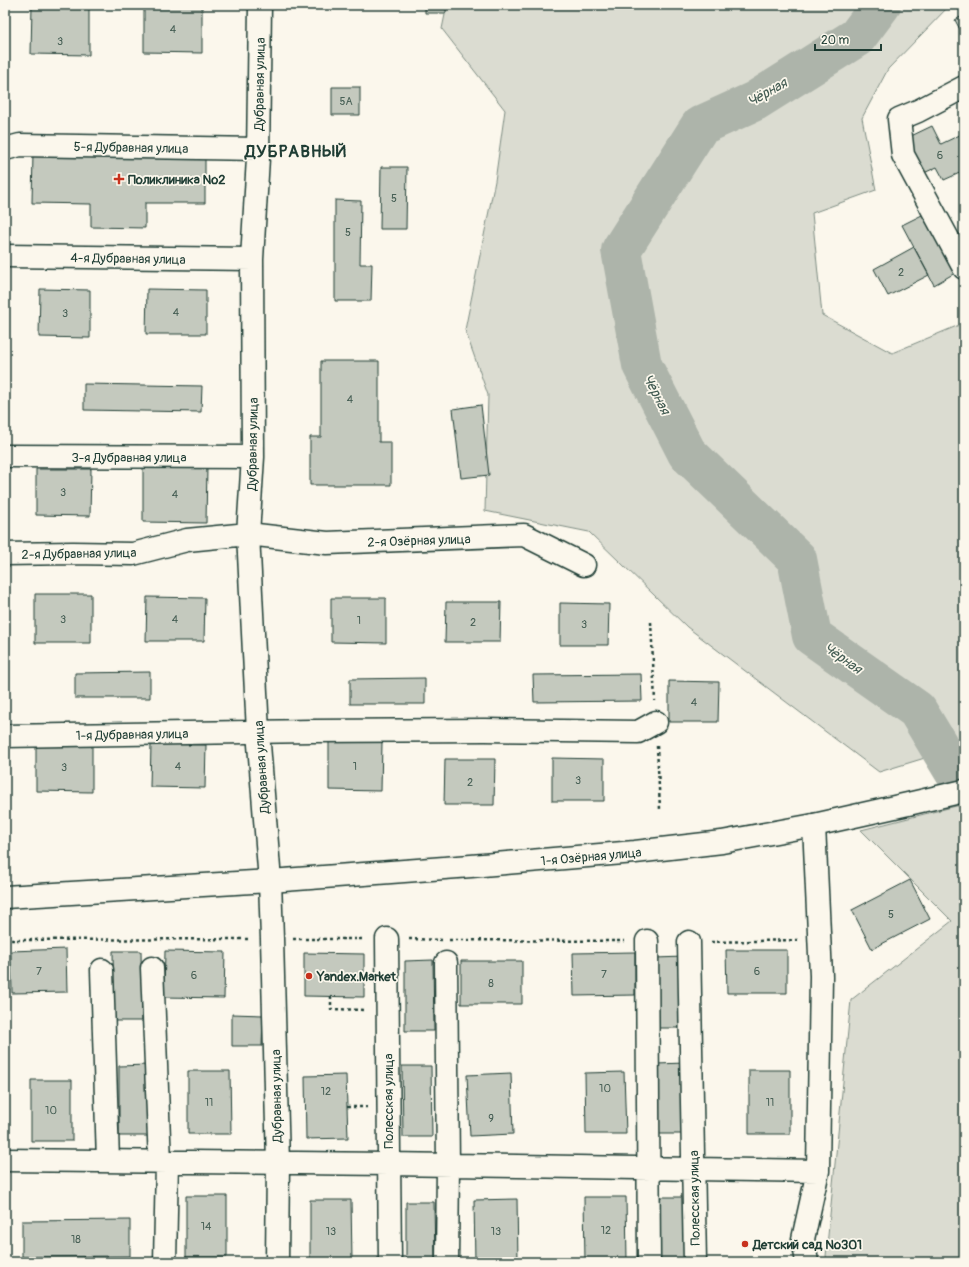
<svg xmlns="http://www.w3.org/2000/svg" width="969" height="1267" font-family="Pangolin,sans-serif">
  <rect width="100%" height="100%" fill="#fbf7ec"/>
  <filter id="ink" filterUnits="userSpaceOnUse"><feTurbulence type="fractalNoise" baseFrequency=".025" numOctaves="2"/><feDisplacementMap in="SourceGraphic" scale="8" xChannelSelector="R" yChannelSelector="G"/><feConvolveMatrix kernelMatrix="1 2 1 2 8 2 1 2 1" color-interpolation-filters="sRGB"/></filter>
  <g filter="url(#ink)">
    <path fill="#dbdcd1" stroke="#7d8c82" d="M447 5H950L888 69 862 118 876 190 812 213 822 315 892 353 964 323V746L879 772 687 627 589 532 485 511 488 395 465 330 495 181 505 110 442 29Z
      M964 804V1262H828L826 1256 851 1000 952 921 861 830Z"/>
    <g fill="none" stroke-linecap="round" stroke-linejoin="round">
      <path stroke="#adb4aa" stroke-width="40" d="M881 5 857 37 755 101 700 126 621 250 642 365 687 453 797 559 812 636 917 710 964 788"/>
    </g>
    <path fill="#c4c9be" stroke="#1f3d34" d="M32 5H89V55L31 54Z
      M144 5H202V53L144 52Z
      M425 5H446V13H425Z
      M964 15V37L955 20Z
      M332 87H360V115H332Z
      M932 126 941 144 964 133V171L944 180 937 167 924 173 907 138Z
      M33 153 205 156V203H145V228L91 227V204L32 203Z
      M381 167H407L406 229H380Z
      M335 200 361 201 360 264H372L371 301H335Z
      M924 214 955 273 934 285 902 225Z
      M914 247 929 275 888 296 874 269Z
      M40 289 90 290V338L39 337Z
      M147 289 206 290V334H146Z
      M321 361H379V442H391V485H310V437H321Z
      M84 384 202 386 201 412 84 410Z
      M481 405 489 475 461 478 453 409Z
      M143 466 207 467 206 523 143 522Z
      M36 469H91L90 516 36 515Z
      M35 594H91V643H35Z
      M147 597 205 598 204 641H146Z
      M331 598H386V643L331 642Z
      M446 602H501L500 642H445Z
      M560 603 609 604 608 645H560Z
      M150 672V698H75V673Z
      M641 674 642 701 534 702 533 675Z
      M425 678V704H350V679Z
      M669 681 719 682 718 722H669Z
      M329 741 382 742 381 791 329 790Z
      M36 743H92V792L36 791Z
      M151 744 206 745 205 788 150 787Z
      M552 758 604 759V801H552Z
      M445 759H495L494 805H444Z
      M910 880 930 919 872 949 852 910Z
      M66 949 67 992 12 993 11 951Z
      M726 950H787V993H727Z
      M113 951H141L142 1021H114Z
      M165 951 225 952 224 998 164 997Z
      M635 952V995L574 996 573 953Z
      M304 953 364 954V997L304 996Z
      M684 957V1028H656L655 958Z
      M433 960 434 1031H405V961Z
      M461 961H522V1004H461Z
      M232 1014 263 1015 262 1046H232Z
      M685 1063 686 1134H658L657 1064Z
      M147 1065 148 1136H119V1066Z
      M402 1066H431L432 1137H403Z
      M749 1070H790V1134H749Z
      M188 1071H230L231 1134H188Z
      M624 1072 626 1134H586L585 1073Z
      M511 1073 513 1134 470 1136 467 1075Z
      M346 1075 348 1138 306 1139 305 1076Z
      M31 1080H72V1141H31Z
      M186 1196H227V1257H186Z
      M584 1197H626L627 1262H585Z
      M657 1197H685L686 1262H658Z
      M517 1199 518 1262H475L474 1200Z
      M310 1200H351L352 1262H310Z
      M406 1202H434L435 1262H406Z
      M130 1220V1256L22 1257V1221Z"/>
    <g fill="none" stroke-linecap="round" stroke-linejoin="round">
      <defs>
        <path id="minor" d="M260 5 258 158 252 259 253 457 248 534 258 732 270 881 272 939 278 1163 277 1262
          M964 87 918 111 899 119 903 155 964 268
          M5 149 20 145 258 149
          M5 256 252 259
          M5 456 253 457
          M5 554 73 553 133 554 187 540 248 534 327 543 524 535 584 565
          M5 736 312 731 485 730 638 732 656 722
          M387 939 390 1262
          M647 941 649 1262
          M689 942 695 1262
          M446 963 448 1165 447 1262
          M152 968 160 1162
          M102 970 108 1161
          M5 1160 389 1164 818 1171
          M165 1262 167 1162
          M807 1262 803 1239 818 1171 821 976 814 825"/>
        <path id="major" d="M5 897 270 881 471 866 635 852 722 842 814 825 908 804 964 791"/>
      </defs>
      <use href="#minor" stroke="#1f3d34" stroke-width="25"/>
      <use href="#major" stroke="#1f3d34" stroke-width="25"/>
      <path stroke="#1f3d34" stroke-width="2.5" stroke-dasharray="3 3" stroke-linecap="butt" d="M651 622 655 701
        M657 746 660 809
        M293 939H364
        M409 939 444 940
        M5 940 250 939
        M449 940 624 941
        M711 942 798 940
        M331 996V1009L365 1010
        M347 1107H367"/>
      <use href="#minor" stroke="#fbf7ec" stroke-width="22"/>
      <use href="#major" stroke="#fbf7ec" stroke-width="22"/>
    </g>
  </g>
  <g fill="#c8321e" stroke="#fbf7ec" stroke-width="1.5">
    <path d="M117 173h4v4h4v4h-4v4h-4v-4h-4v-4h4z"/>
    <circle cx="309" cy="976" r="4"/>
    <circle cx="745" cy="1244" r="4"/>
  </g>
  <g text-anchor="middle" stroke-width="3.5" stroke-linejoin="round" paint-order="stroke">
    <g font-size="11" fill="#486056">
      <text x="173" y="33">4</text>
      <text x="60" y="45">3</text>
      <text x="346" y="105">5А</text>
      <text x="940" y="159">6</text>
      <text x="394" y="202">5</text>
      <text x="348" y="236">5</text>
      <text x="901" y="276">2</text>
      <text x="176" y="316">4</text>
      <text x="65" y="317">3</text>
      <text x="350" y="403">4</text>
      <text x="63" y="496">3</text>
      <text x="175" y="498">4</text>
      <text x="63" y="623">3</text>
      <text x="175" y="623">4</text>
      <text x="359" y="624">1</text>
      <text x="473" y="626">2</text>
      <text x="584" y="628">3</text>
      <text x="694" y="706">4</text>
      <text x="178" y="770">4</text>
      <text x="355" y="770">1</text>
      <text x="64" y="771">3</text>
      <text x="578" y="784">3</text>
      <text x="470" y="786">2</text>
      <text x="891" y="918">5</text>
      <text x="39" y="975">7</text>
      <text x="757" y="975">6</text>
      <text x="604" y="978">7</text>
      <text x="194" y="979">6</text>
      <text x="491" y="987">8</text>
      <text x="605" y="1092">10</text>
      <text x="326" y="1095">12</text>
      <text x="209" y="1106">11</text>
      <text x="770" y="1106">11</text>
      <text x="51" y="1114">10</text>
      <text x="491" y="1122">9</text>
      <text x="206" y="1230">14</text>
      <text x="606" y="1234">12</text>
      <text x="331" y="1235">13</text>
      <text x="496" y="1235">13</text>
      <text x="76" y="1243">18</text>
    </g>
    <g font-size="13" fill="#1f3d34" stroke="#fbf7ec">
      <text transform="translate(259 84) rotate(-89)" y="5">Дубравная улица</text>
      <text transform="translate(131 147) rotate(1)" y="5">5-я Дубравная улица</text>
      <text transform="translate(128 258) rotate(1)" y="5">4-я Дубравная улица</text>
      <text transform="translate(252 444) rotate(-89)" y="5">Дубравная улица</text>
      <text x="129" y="462">3-я Дубравная улица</text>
      <text transform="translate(419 540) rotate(-2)" y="5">2-я Озёрная улица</text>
      <text transform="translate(79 553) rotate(-1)" y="5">2-я Дубравная улица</text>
      <text transform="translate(132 734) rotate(-1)" y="5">1-я Дубравная улица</text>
      <text transform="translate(261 767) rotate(-94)" y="5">Дубравная улица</text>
      <text transform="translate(591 856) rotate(-5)" y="5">1-я Озёрная улица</text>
      <text transform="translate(276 1096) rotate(-91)" y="5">Дубравная улица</text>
      <text transform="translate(388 1101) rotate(-90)" y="5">Полесская улица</text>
      <text transform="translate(694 1198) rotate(-91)" y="5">Полесская улица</text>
    </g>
    <g font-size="13" font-weight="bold" fill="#1f3d34" stroke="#fbf7ec" text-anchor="start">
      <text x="128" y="184">Поликлиника №2</text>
      <text x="317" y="981">Yandex.Market</text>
      <text x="753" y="1249">Детский сад №301</text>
    </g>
    <g font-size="14" font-style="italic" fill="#425b52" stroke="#fbf7ec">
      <text transform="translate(767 92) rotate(-30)" y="5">Чёрная</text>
      <text transform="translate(657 394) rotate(63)" y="5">Чёрная</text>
      <text transform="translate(843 658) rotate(35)" y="5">Чёрная</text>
    </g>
    <g font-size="17" font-weight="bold" letter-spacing="1" fill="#1f3d34" stroke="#fbf7ec">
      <text x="296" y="157">ДУБРАВНЫЙ</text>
    </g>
  </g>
  <rect width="969" height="1267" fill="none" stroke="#fbf7ec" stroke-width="20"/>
  <rect x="10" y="10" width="949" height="1247" fill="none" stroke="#1f3d34" stroke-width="1.5" filter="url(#ink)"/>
  <path d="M815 44v6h66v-6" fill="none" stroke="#1f3d34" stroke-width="2"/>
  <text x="821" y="44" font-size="12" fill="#1f3d34" stroke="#fbf7ec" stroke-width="3" paint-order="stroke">20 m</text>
</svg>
